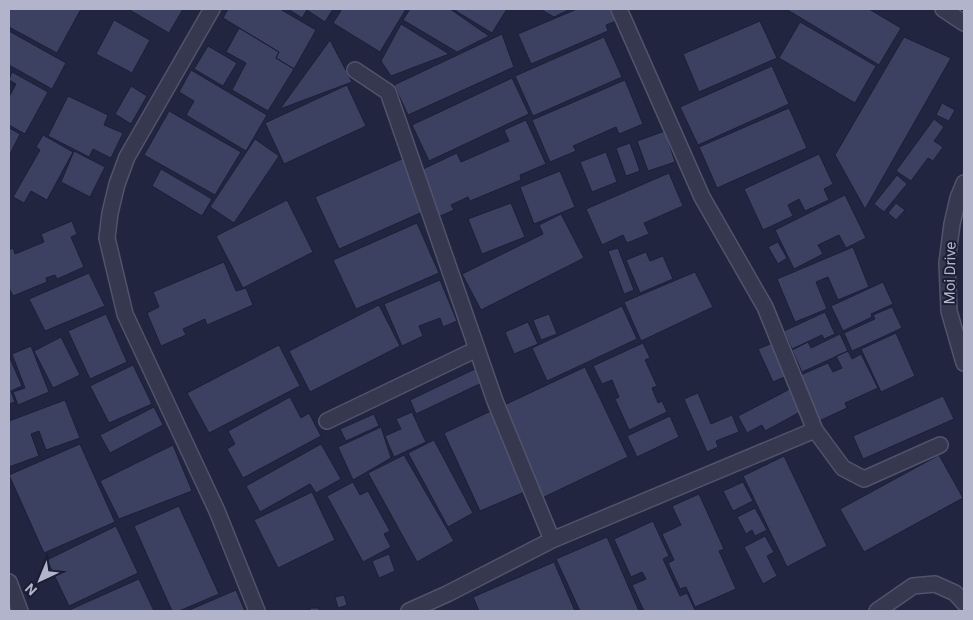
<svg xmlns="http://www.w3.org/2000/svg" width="973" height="620" font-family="Roboto,sans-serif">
  <rect width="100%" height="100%" fill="#212540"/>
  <path fill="#3d4161" stroke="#1d1f37" d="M9 9H81L57 53 9 27Z
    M128 9H183L169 33Z
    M228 9H280L316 30 294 69 276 58 279 52 223 18Z
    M288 9H333L325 22 307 10 302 18Z
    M342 9H406L380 52 333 23Z
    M410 9H450L489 36 457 52 403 20Z
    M457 9H507L492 33 456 11Z
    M540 9H570L554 17Z
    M577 9H616L621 19 606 25 608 31 531 64 518 34Z
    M786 9H869L901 28 879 65Z
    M114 20 150 40 132 73 96 54Z
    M760 21 777 58 699 92 683 54Z
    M800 22 876 66 855 103 779 58Z
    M401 24 449 54 391 76 381 61Z
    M239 28 279 52 276 58 294 69 268 111 232 90 246 63 226 52Z
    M9 31 66 63 52 89 9 65Z
    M502 34 514 67 408 115 394 85Z
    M604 37 622 77 533 116 515 76Z
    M904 37 951 58 865 209 835 155Z
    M330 40 352 82 280 109Z
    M208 46 237 63 223 86 194 69Z
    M772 66 789 104 698 145 680 107Z
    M191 70 267 115 246 151 186 115 194 101 179 92Z
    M12 72 48 92 25 134 9 125V97L16 84 9 80Z
    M512 78 529 114 429 161 412 125Z
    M625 80 643 124 619 134 616 127 573 146 576 151 550 162 532 120Z
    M347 85 366 126 284 164 265 123Z
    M131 86 147 96 131 124 115 114Z
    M68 96 108 115 104 125 123 133 111 158 93 149 89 157 48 136Z
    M942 103 955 110 949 121 936 115Z
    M789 108 807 148 717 188 699 147Z
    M169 111 241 152 215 195 144 155Z
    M934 119 944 127 934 141 943 147 933 161 928 158 911 181 896 171Z
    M526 120 546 164 520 175 521 180 470 201 468 197 451 205 454 210 438 217 419 171 457 153 461 162 509 141 504 130Z
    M9 128 20 134 9 156Z
    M665 131 675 162 648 171 637 141Z
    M43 135 73 152 47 200 31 191 24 203 13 197 40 150 36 147Z
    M255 139 279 156 234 223 210 207Z
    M630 143 640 171 626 176 616 148Z
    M74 151 105 167 90 197 61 182Z
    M606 152 617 182 592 192 580 162Z
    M819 154 833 184 824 189 829 200 805 211 799 199 788 205 793 216 763 230 744 189Z
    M404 158 427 210 339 249 315 197Z
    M161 169 212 199 202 216 152 186Z
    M560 171 575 207 534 224 520 187Z
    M669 173 683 206 644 223 649 234 627 243 623 235 602 245 586 209Z
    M897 175 907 184 884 212 874 204Z
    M845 195 866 238 846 248 839 235 818 245 823 254 794 269 775 230Z
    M287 200 313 252 243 288 216 236Z
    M511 203 525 237 482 254 468 219Z
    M896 203 905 210 896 220 888 213Z
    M561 214 584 258 481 310 462 274 543 234 539 225Z
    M72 221 77 234 71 237 84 267 57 279 55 275 46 278 47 282 13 296 9 288V250L13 248 15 254 44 242 41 234Z
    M417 223 439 273 356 309 333 260Z
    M778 242 787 258 778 264 768 247Z
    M853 247 869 287 838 300 828 277 816 282 827 309 795 322 777 279Z
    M618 248 634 290 624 294 608 251Z
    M646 252 650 261 663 256 673 279 640 293 626 260Z
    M224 262 236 291 246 288 253 305 207 325 205 319 183 329 186 335 161 346 147 313 159 307 153 292Z
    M695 272 713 307 641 341 624 302Z
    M89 273 105 306 45 331 29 299Z
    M440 280 457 321 443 327 440 318 419 326 423 336 402 346 384 304Z
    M883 282 893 304 871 314 872 317 843 331 831 306Z
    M379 305 400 346 310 392 289 351Z
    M622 306 637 339 547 381 532 348Z
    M892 307 902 328 852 351 844 333 875 319 873 315Z
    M825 312 835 334 824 339 822 335 792 349 784 331Z
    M106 314 127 362 90 379 68 331Z
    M549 314 557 334 541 340 533 320Z
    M528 322 538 344 514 354 505 332Z
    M896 333 915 376 881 392 861 349Z
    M840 334 848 351 802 372 792 350 808 342 811 348Z
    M61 337 80 375 53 388 34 351Z
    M775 342 789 375 773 382 758 349Z
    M643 343 650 358 645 360 657 386 652 388 658 403 662 401 667 412 629 430 615 399 619 397 612 380 602 384 593 366Z
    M279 345 300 386 209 433 187 393Z
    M31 346 49 392 18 405 13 392 25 388 12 354Z
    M848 351 852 359 861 354 878 388 845 403 847 408 817 422 796 377 828 363 833 372 842 368 836 356Z
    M9 356 22 386 11 391 15 402 9 404Z
    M133 365 152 404 109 423 90 386Z
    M479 367 486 381 416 414 410 400Z
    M585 367 628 457 542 498 500 407Z
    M790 389 802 411 765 431 762 425 747 433 738 416Z
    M698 393 711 424 732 415 739 432 716 441 718 447 707 452 684 399Z
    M943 396 954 419 863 459 853 436Z
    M290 397 301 418 309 413 321 436 243 478 227 449 235 444 228 431Z
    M65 400 80 438 46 450 39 431 31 434 39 456 9 467V421Z
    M154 407 163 425 110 453 100 435Z
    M491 411 527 491 480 511 444 433Z
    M412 412 426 442 394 457 385 436 401 429 396 419Z
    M374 414 379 426 346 441 340 429Z
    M670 416 679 437 637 457 627 436Z
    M381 427 391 458 353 480 338 447Z
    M434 440 473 513 448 527 408 453Z
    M80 444 115 522 44 553 9 475Z
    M321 444 341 479 316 493 310 484 260 512 246 486Z
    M173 445 192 491 119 519 100 481Z
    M404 455 454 541 417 562 368 473Z
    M939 455 963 498 864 552 840 509Z
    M784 456 827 546 787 567 743 476Z
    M353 482 360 495 368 491 390 531 384 534 391 547 363 562 327 496Z
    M743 482 753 501 733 511 723 491Z
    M312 492 335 540 278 568 254 520Z
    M699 494 724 549 719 551 736 589 695 607 686 587 680 589 668 563 674 560 662 534 681 525 672 506Z
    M179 506 219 594 179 611H172L134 526Z
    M755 508 767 530 755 536 752 530 746 534 737 517Z
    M653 521 669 556 663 559 680 596 687 593 695 610 692 611H644L632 585 646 579 642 572 631 577 614 539Z
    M116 526 138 573 69 606 47 560Z
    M765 536 774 552 767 556 777 576 763 584 744 547Z
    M607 537 639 611H580L556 559Z
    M389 554 395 571 379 578 372 561Z
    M554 562 575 611H479L473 597Z
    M139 579 154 611H67Z
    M236 590 245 611H187Z
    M344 595 347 605 338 608 335 597Z
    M310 608H319V611H310Z"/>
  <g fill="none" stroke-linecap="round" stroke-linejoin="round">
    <defs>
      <path id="minor" d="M212 9 127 157 117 184 110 213 107 238 125 314 217 511 257 611
        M619 9 702 197 765 307 815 430
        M943 9 964 23
        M355 70 388 92 495 401 552 540
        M964 183 958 198 952 224 947 263 949 311 964 363
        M327 421 477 349
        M9 582 20 611
        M409 611 447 594 552 540 815 430 843 468 864 479 940 445
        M877 611 913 586 935 584 955 593 964 603"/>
    </defs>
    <use href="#minor" stroke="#51536b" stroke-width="18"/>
    <use href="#minor" stroke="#363850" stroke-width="15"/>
  </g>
  <g text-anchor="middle" stroke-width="4" stroke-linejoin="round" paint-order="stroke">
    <g font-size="15" fill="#b2b4cb" stroke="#1b1d35">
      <text transform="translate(950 273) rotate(-89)" y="5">Moi Drive</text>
    </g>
  </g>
  <rect width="973" height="620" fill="none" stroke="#b2b4cb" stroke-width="20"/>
  <g transform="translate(40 580) rotate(224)" stroke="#1b1d35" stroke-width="4" paint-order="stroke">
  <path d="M0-4L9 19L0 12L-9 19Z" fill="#b2b4cb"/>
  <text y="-8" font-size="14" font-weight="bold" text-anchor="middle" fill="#b2b4cb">N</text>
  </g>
</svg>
